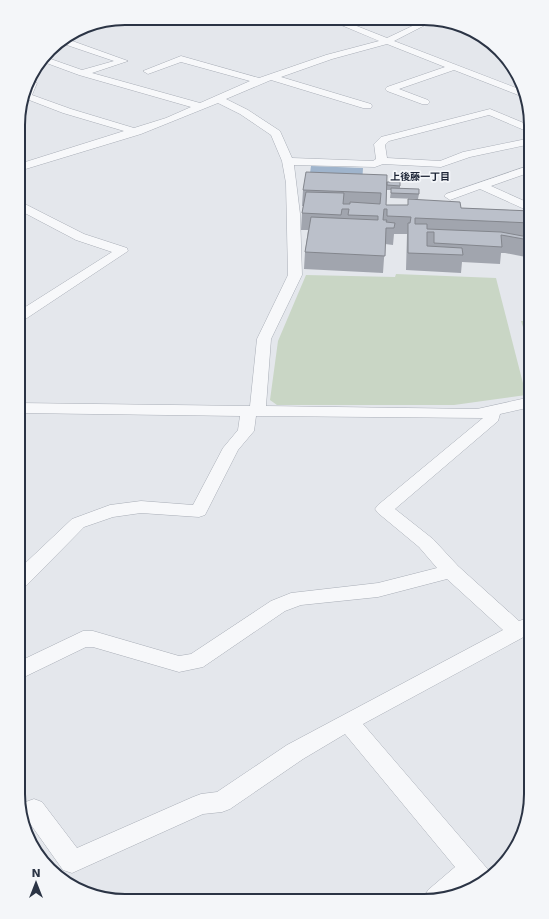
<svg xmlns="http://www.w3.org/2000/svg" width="549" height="919" font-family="'DejaVu Sans','Noto Sans JP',sans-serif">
  <rect width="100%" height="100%" fill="#e4e7ec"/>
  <path fill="#c9d6c5" d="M396 274 496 278 526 395 454 405H277L270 400 278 341 306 275 395 277Z
    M521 321H531V351Z"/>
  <path fill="#9fb4cc" d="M311 166 363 168 362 183 309 180Z"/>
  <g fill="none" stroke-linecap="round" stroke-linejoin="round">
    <defs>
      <path id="minor" d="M327 19H339L387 38 425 20H435L394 41 524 91 526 98 454 70 399 89 428 100 430 102 428 104H422L387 91 385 89 387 87 445 67 387 44 332 59 281 77 371 104 372 106 371 108H363L271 80 226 99 248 110 280 131 292 158 373 161 376 159 374 144 381 137 490 109 531 126V133L489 115 389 141 385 145 387 158 440 161 463 152 531 138V144L470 157 441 167 383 164 375 167 294 165 300 214 302 275 271 339 266 406 477 409 531 397V407L500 414 498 421 395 509 433 539 458 566 519 621 531 617V633L363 724 491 873 461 894 425 901 424 898 428 890 455 867 345 734 303 759 230 809 222 812 203 814 72 873 63 870 29 822 24 824 20 804 34 799 42 802 77 848 193 797 201 794 217 792 287 745 503 630 447 579 378 597 301 605 285 611 203 667 179 672 93 647H86L18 680V662L83 631H93L179 656 191 654 271 601 291 593 378 583 437 568 419 547 378 513 375 509 378 505 483 418 260 416H256L254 431 238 450 205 515 199 517 141 513 113 517 84 527 25 587 18 589V570L72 519 110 505 141 501 193 505 223 448 238 430 240 416 19 413V403L250 406 257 339 288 275 286 183 282 161 271 135 240 114 218 103 141 134 19 171V164L124 131 63 113 24 98 28 83 32 80 37 83 32 95 71 109 134 128 166 118 191 107 79 75 41 61 45 57 82 70 114 61 58 42 64 38 128 61 92 73 200 103 250 81 181 62 148 74 143 71 181 56 259 78 326 55 379 41Z
        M531 165V172L491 186 531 204V212L480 189 450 200 444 196 446 194Z
        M19 201 84 234 127 248 128 251 24 320 19 321V311L112 252 76 240 19 210Z"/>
    </defs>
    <use href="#minor" stroke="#a9aeb7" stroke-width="1"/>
    <use href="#minor" fill="#f7f8fa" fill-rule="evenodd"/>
  </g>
  <path fill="#a1a5ae" d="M387 182H400V188L419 194 418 199 390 198 391 190H387L386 205H408V199L461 208 531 211V285L526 257 505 253H501L500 264 462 262 461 273 406 270 407 234H394L393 245 385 244 383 273 304 269 305 252 308 230H301L302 213 303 206H302L303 190Z"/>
  <path fill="#bbc0ca" stroke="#83868d" d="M306 172 387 175 386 205H408V199L460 202 461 208 531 211V223L415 218V224H427V229L501 232 528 237V234H531V251L529 240 507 236 501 235 502 247 434 243V232H427V246L462 248 463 255 408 253V223H410L411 217 387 216V209H384L383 220H387L386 222 395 223 394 228H386L385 256 305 252 311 217 378 220V216L348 215 349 209H342L341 215 302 213 306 192 344 193 343 204H350V202L380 204 381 193 303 190Z
    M387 182H400V186L387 185Z
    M391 188 419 189V194L391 193Z"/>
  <g text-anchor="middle" stroke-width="3.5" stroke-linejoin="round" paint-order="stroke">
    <g font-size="10" font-weight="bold" fill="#1d2536" stroke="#f4f6f9">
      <text x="420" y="180">上後藤一丁目</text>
    </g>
  </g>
  <path d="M0 0H549V919H0ZM125 25H424A100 100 0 0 1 524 125V794A100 100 0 0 1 424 894H125A100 100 0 0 1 25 794V125A100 100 0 0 1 125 25Z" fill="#f4f6f9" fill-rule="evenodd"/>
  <path fill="none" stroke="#2b3445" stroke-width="2" d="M125 25H424A100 100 0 0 1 524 125V794A100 100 0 0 1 424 894H125A100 100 0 0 1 25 794V125A100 100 0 0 1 125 25Z"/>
  <g transform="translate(36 883)" stroke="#f4f6f9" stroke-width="3" paint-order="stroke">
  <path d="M0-3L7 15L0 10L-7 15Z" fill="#2b3445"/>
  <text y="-6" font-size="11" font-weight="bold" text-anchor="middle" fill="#2b3445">N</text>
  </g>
</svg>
